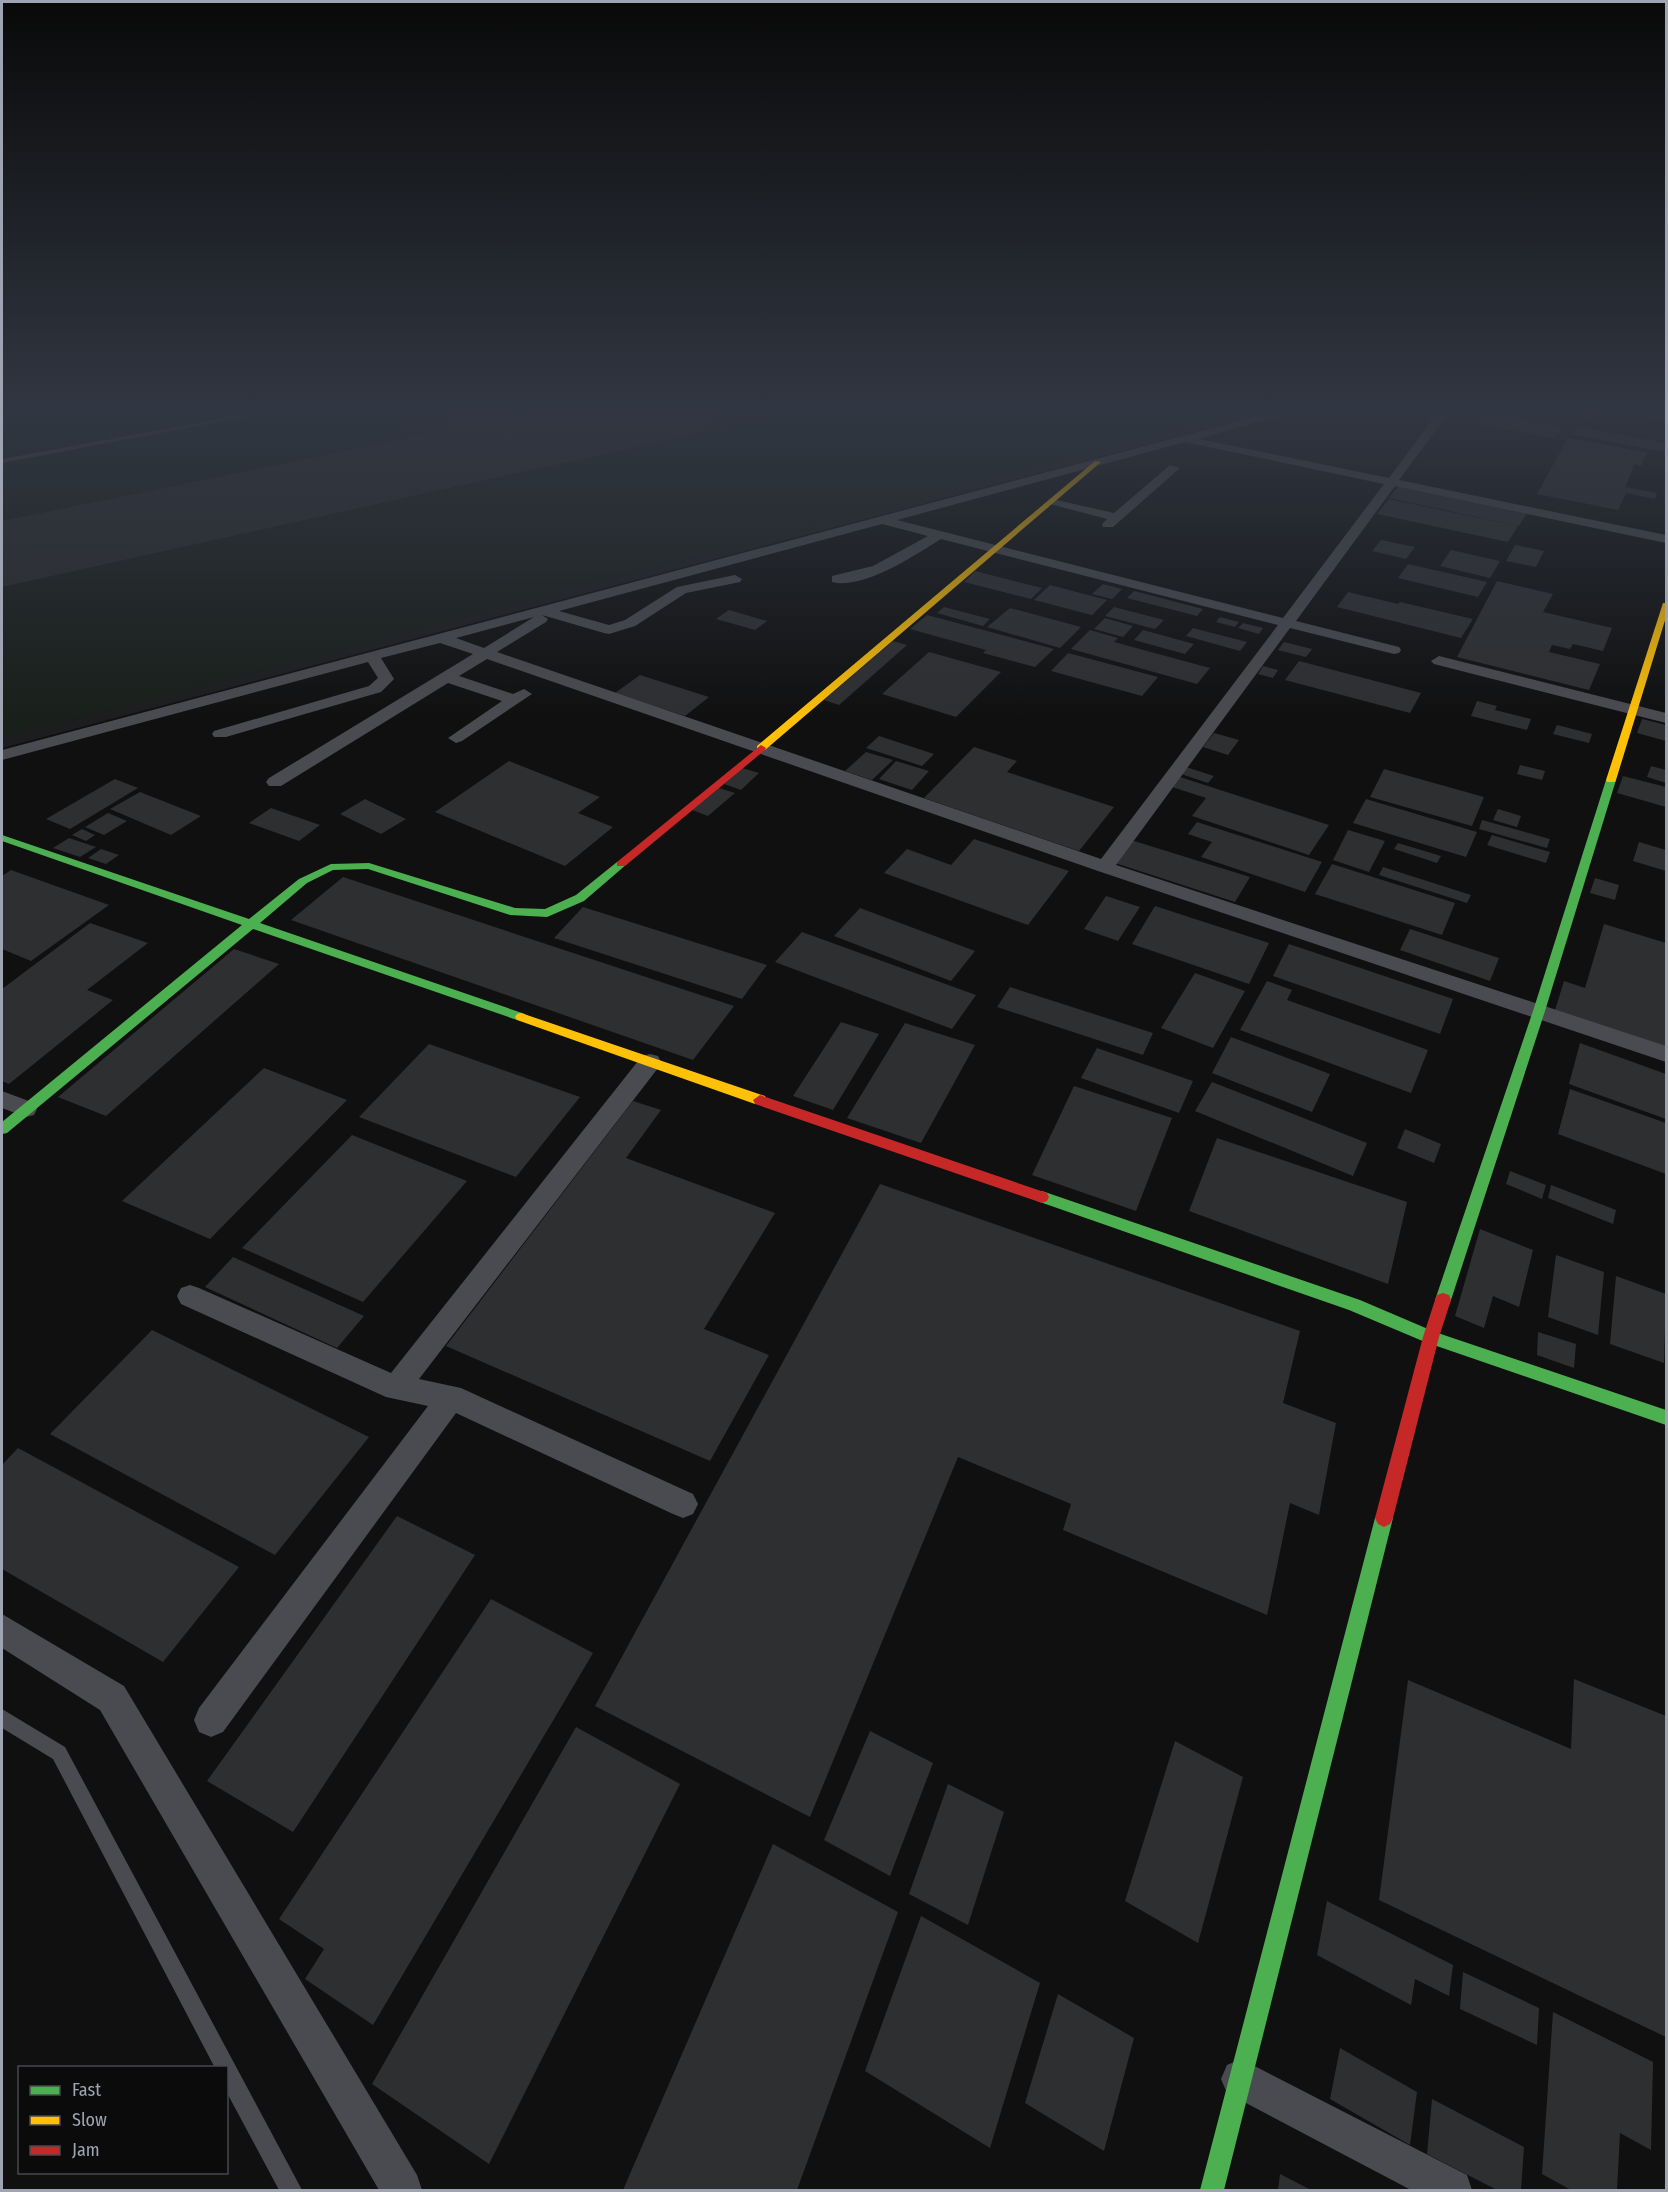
<svg xmlns="http://www.w3.org/2000/svg" width="1668" height="2192" font-family="'Fira Sans Condensed',sans-serif">
  <rect width="100%" height="100%" fill="#101010"/>
  <path fill="#1d1d1f" d="M2 412H1269L2 748Z"/>
  <path fill="#191f1a" d="M48 412H405L409 423C400 438 387 442 371 448L2 523V420Z
    M798 412H1224L1227 418 2 739V587Z"/>
  <g fill="none" stroke-linecap="round" stroke-linejoin="round">
    <path fill="#2a2b2c" fill-rule="evenodd" d="M448 412H503L544 417 627 412 635 414 640 422 635 430C586 442 534 442 485 430 477 456 414 484 388 484 384 484 378 481 374 480L368 472C386 447 437 457 451 424Z"/>
    <path fill="#2a2b2c" fill-rule="evenodd" d="M536 412H717L703 431 671 439 2 587V521Z"/>
  </g>
  <path fill="#2e2f31" d="M1575 412H1594L1592 418 1573 415Z
    M1487 413 1562 427 1555 438 1479 424Z
    M1578 427 1666 443V452L1574 435Z
    M1568 438 1647 452 1641 466 1635 464 1625 487 1657 493 1655 499 1626 493 1618 510 1537 494Z
    M1399 485 1528 511 1519 526 1389 498Z
    M1389 499 1518 526 1508 542 1377 514Z
    M1381 540 1415 547 1406 559 1372 551Z
    M1515 545 1544 551 1536 567 1506 561Z
    M1451 550 1500 561 1490 578 1440 566Z
    M1408 564 1487 582 1478 597 1398 578Z
    M975 571 1042 588 1031 599 964 582Z
    M1497 581 1553 594 1543 612 1612 628 1603 651 1573 644 1570 649 1552 645 1549 652 1600 664 1589 690 1457 657Z
    M1103 584 1122 589 1112 599 1092 594Z
    M1050 585 1107 600 1092 615 1034 600Z
    M1134 591 1203 609 1197 616 1127 598Z
    M1348 592 1398 604 1400 602 1473 619 1461 638 1337 607Z
    M944 607 990 619 983 626 937 613Z
    M1114 607 1164 620 1155 629 1105 616Z
    M1010 608 1081 627 1060 648 987 627Z
    M729 610 767 621 755 630 716 619Z
    M927 615 1054 649 1035 667 983 653 986 650 910 629Z
    M1220 617 1239 622 1235 627 1216 622Z
    M1105 618 1133 626 1123 637 1094 629Z
    M1243 623 1263 628 1259 634 1238 628Z
    M1193 628 1247 642 1240 651 1186 636Z
    M1090 630 1118 638 1114 642 1210 668 1197 684 1071 649Z
    M1143 630 1194 644 1185 654 1134 640Z
    M893 641 907 645 839 705 824 700Z
    M1284 642 1312 649 1306 657 1278 650Z
    M929 652 1001 672 956 717 882 694Z
    M1068 653 1158 677 1142 696 1051 671Z
    M1299 661 1421 693 1410 713 1285 680Z
    M1263 666 1278 670 1273 678 1258 674Z
    M640 675 709 697 685 716 615 693Z
    M1477 701 1497 706 1495 710 1531 719 1527 730 1471 716Z
    M1642 719 1666 725V741L1637 733Z
    M1557 725 1592 734 1589 743 1553 734Z
    M1214 733 1239 740 1228 755 1203 747Z
    M879 736 934 754 922 766 866 748Z
    M974 747 1017 761 1007 772 1114 807 1079 851 924 798Z
    M866 752 893 760 872 780 845 771Z
    M509 761 600 797 578 813 613 827 565 866 435 812Z
    M896 761 929 771 912 790 879 779Z
    M1520 765 1545 771 1542 780 1517 774Z
    M1651 766 1666 770V783L1647 777Z
    M1186 767 1214 776 1208 783 1181 774Z
    M742 768 759 773 741 790 724 784Z
    M1384 769 1484 797 1472 826 1370 797Z
    M1623 776 1666 787V807L1617 793Z
    M1180 777 1329 825 1309 855 1192 816 1206 798 1172 787Z
    M115 779 138 788 70 829 46 819Z
    M719 788 735 793 708 816 692 810Z
    M140 792 201 816 171 835 110 809Z
    M365 799 406 819 381 834 340 814Z
    M1366 799 1477 832 1466 857 1353 823Z
    M271 808 320 825 299 841 249 823Z
    M1498 809 1521 816 1517 827 1493 820Z
    M108 813 127 821 104 835 85 827Z
    M1482 820 1550 839 1547 848 1479 829Z
    M1197 822 1322 862 1305 892 1201 857 1212 842 1188 834Z
    M82 829 95 835 86 841 72 835Z
    M1348 830 1385 841 1369 872 1333 860Z
    M1492 835 1550 852 1546 863 1487 845Z
    M69 838 96 847 80 857 53 848Z
    M974 839 1069 871 1028 925 884 873 907 849 951 865Z
    M1131 840 1250 877 1235 902 1115 863Z
    M1639 842 1666 850V871L1633 861Z
    M1398 843 1441 856 1437 863 1394 849Z
    M101 849 119 855 106 864 88 858Z
    M1332 864 1455 903 1442 935 1315 894Z
    M1383 867 1471 895 1467 903 1379 875Z
    M11 870 109 905 31 961 2 949V876Z
    M343 877 734 1006 693 1060 291 920Z
    M1595 878 1619 885 1615 900 1590 893Z
    M1106 896 1140 907 1118 941 1084 929Z
    M1155 906 1269 943 1249 984 1132 944Z
    M583 907 767 965 742 999 554 938Z
    M860 908 975 951 951 981 834 936Z
    M90 923 148 943 87 990 113 1000 9 1084 2 1081V989Z
    M1604 924 1666 943V1048L1555 1010 1564 981 1585 988Z
    M1410 929 1499 958 1490 981 1400 950Z
    M802 932 976 995 952 1029 775 962Z
    M1289 944 1453 999 1440 1034 1273 976Z
    M234 949 279 964 106 1116 58 1097Z
    M1195 973 1245 991 1213 1048 1161 1028Z
    M1267 981 1292 990 1287 1000 1428 1050 1411 1093 1240 1030Z
    M1010 987 1153 1033 1143 1055 997 1007Z
    M841 1022 879 1034 833 1110 793 1096Z
    M905 1023 975 1045 921 1143 847 1118Z
    M1231 1037 1330 1074 1312 1112 1212 1073Z
    M1580 1043 1666 1074V1119L1569 1084Z
    M429 1044 580 1097 516 1177 359 1117Z
    M1097 1048 1193 1081 1179 1113 1081 1078Z
    M264 1068 347 1100 210 1239 122 1201Z
    M1212 1082 1367 1143 1353 1176 1195 1111Z
    M1074 1086 1172 1118 1136 1211 1032 1175Z
    M1570 1089 1666 1123V1174L1558 1134Z
    M633 1101 661 1110 626 1158 775 1213 704 1329 769 1355 710 1461 446 1346Z
    M1405 1129 1441 1144 1434 1163 1397 1148Z
    M352 1135 467 1181 363 1302 242 1248Z
    M1217 1138 1407 1202 1388 1284 1189 1211Z
    M1510 1171 1546 1185 1542 1199 1506 1184Z
    M880 1184 1300 1331 1283 1403 1336 1423 1319 1515 1290 1503 1267 1615 1063 1530 1071 1504 958 1457 810 1817 595 1706Z
    M1551 1185 1616 1210 1613 1224 1548 1198Z
    M1480 1229 1533 1250 1519 1307 1493 1296 1484 1328 1455 1316Z
    M1556 1255 1604 1272 1598 1335 1548 1317Z
    M233 1257 364 1316 337 1348 205 1287Z
    M1616 1276 1666 1294 1664 1363 1610 1344Z
    M152 1330 369 1437 275 1555 50 1434Z
    M1538 1332 1576 1344 1574 1368 1537 1355Z
    M18 1448 239 1567 163 1662 2 1569V1465Z
    M397 1516 475 1555 293 1832 207 1781Z
    M491 1599 593 1653 373 2025 305 1979 324 1949 279 1919Z
    M1574 1679 1666 1716V2037L1379 1900 1408 1680 1571 1749Z
    M576 1727 680 1784 489 2164 372 2084Z
    M870 1731 933 1763 890 1876 824 1840Z
    M1175 1741 1243 1777 1198 1943 1125 1901Z
    M948 1784 1004 1812 968 1925 909 1894Z
    M773 1844 898 1912 797 2190H623Z
    M1327 1901 1453 1965 1449 1996 1415 1979 1411 2005 1317 1955Z
    M921 1916 1040 1983 990 2148 865 2071Z
    M1463 1972 1539 2008 1537 2045 1460 2009Z
    M1058 1994 1134 2038 1104 2151 1025 2103Z
    M1553 2012 1653 2062 1651 2150 1620 2133 1617 2190H1571L1542 2174Z
    M1340 2048 1417 2092 1410 2145 1330 2099Z
    M1432 2099 1524 2147 1521 2190H1497L1427 2154Z
    M1280 2174 1311 2190H1278Z"/>
  <g fill="none" stroke-linecap="round" stroke-linejoin="round">
    <path fill="#4a4b50" fill-rule="evenodd" d="M257 412H270L2 463V459Z
      M2 1709 65 1747 302 2190H279L226 2091V2068H215L53 1759 2 1728Z"/>
    <path fill="#4a4b50" fill-rule="evenodd" d="M1273 412H1291L1199 439 1389 478 1438 412H1449L1399 480 1666 535V543L1395 486 1296 621 1399 647 1401 650 1399 653 1394 654 1290 628 1116 865 1666 1046V1062L1098 871 487 659 459 676 513 694 524 689 532 694 462 741 456 743 448 738 502 701 448 683 281 786H269L266 782 269 778 473 654 440 643 381 658 394 679 381 692 226 737H214L212 734 214 731 369 686 378 678 368 662 2 760V750ZM1185 442 1384 484 1283 618 897 520ZM882 524 928 536 873 566 832 576V582C864 590 915 555 941 539L1278 625 1101 859 497 652 546 622 548 619 542 615 604 633 609 634 635 626 686 593 740 582 742 579 735 575 677 587 625 620 609 625 559 611ZM534 617 484 648 456 638Z
      M1631 412 1666 414V420Z
      M1170 465 1180 468 1113 527H1103L1102 524 1107 519 1046 503 1052 499 1114 513Z
      M1439 656 1666 713V723L1434 664 1431 661Z
      M650 1054 658 1056 661 1062 658 1068 419 1379 461 1388 693 1494 698 1504 693 1514 683 1518 673 1514 456 1413 223 1732 211 1737 199 1732 194 1720 199 1708 428 1406 386 1397 181 1304 177 1296 181 1288 190 1285 199 1288 391 1373 642 1056Z
      M2 1091 34 1103 37 1109 34 1115 26 1117 2 1108Z
      M2 1614 124 1686 417 2175 422 2190H379L100 1710 2 1648Z
      M1241 2059 1467 2175 1472 2190H1411L1227 2093 1221 2079 1227 2065Z"/>
    <path fill="#4caf50" fill-rule="evenodd" d="M1611 777 1616 780 1545 1011 1451 1300 1449 1305 1443 1307 1437 1305 1435 1300 1533 1011 1606 780Z
      M2 835 249 919 299 879 331 864 369 863 515 908 545 909 576 895 617 862H625L627 864 584 901 547 917 510 915 368 869 333 870 307 883 260 923 525 1014 527 1017 525 1020H517L253 929 7 1133 2 1134V1122L242 925 2 841Z
      M1042 1191 1360 1300 1435 1332 1666 1410V1425L1425 1342 1349 1310 1037 1201 1035 1197 1037 1193Z
      M1384 1509 1390 1512 1393 1518 1224 2190H1200L1375 1518 1378 1512Z"/>
    <path fill="#ffc107" fill-rule="evenodd" d="M1095 461 1101 462 765 750H757V746Z
      M1663 603H1666V617L1616 780 1615 782H1607L1606 780Z
      M521 1013 765 1096 767 1100 765 1104H755L517 1020 515 1017 517 1014Z"/>
    <path fill="#c62828" fill-rule="evenodd" d="M761 745 766 748 765 750 625 866H617V862Z
      M760 1095 1047 1193 1049 1197 1047 1201 1042 1203 755 1104 753 1100Z
      M1443 1293 1449 1295 1451 1300 1439 1337 1393 1518 1390 1524 1384 1527 1378 1524 1375 1518 1423 1337 1435 1300 1437 1295Z"/>
  </g>
  <linearGradient id="sky" x2="0" y2="1"><stop stop-color="#090909"/><stop offset="0.57" stop-color="#313742"/><stop offset="1" stop-color="#313742" stop-opacity="0"/></linearGradient>
  <rect width="1668" height="719" fill="url(#sky)"/>
  <rect width="1668" height="2192" fill="none" stroke="#9fa4b3" stroke-width="6"/>
  <rect x="18" y="2066" width="210" height="108" fill="#0b0b0c" stroke="#46484f" stroke-width="1.5"/>
  <rect x="30" y="2086" width="30" height="9" fill="#4caf50" stroke="#46484f" stroke-width="1.5"/>
  <text x="72" y="2096" font-size="18" fill="#9fa4b3">Fast</text>
  <rect x="30" y="2116" width="30" height="9" fill="#ffc107" stroke="#46484f" stroke-width="1.5"/>
  <text x="72" y="2126" font-size="18" fill="#9fa4b3">Slow</text>
  <rect x="30" y="2146" width="30" height="9" fill="#c62828" stroke="#46484f" stroke-width="1.5"/>
  <text x="72" y="2156" font-size="18" fill="#9fa4b3">Jam</text>
</svg>
